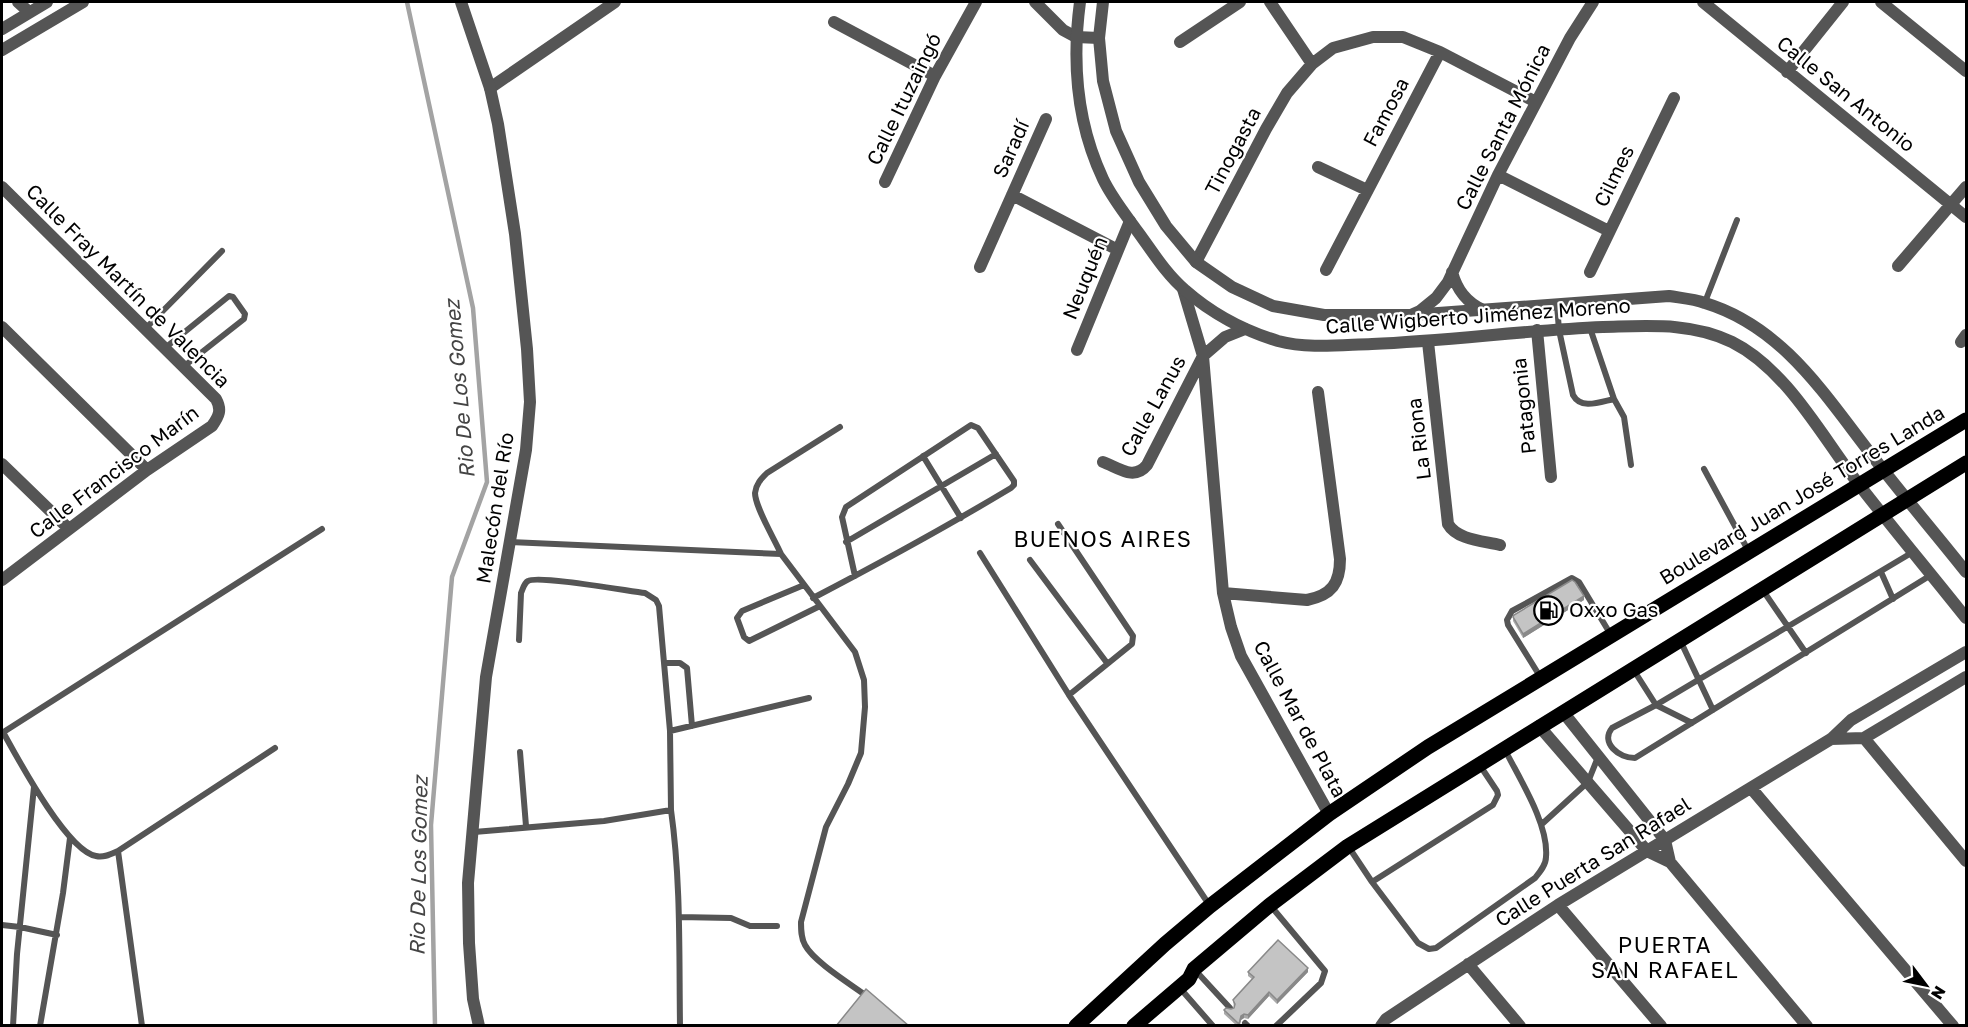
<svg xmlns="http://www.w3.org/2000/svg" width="1968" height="1027" font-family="'Golos Text',sans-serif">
  <rect width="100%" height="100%" fill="#fff"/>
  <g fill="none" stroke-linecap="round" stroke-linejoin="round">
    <path stroke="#a3a3a3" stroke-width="4.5" d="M407 2 473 308 487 482 452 577 431 825 435 1026"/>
    <path stroke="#555" stroke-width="6" d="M1705 302 1737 220
      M1557 305 1559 330 1573 395C1581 410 1600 402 1614 399L1590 328
      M145 329 222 251
      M165 348 229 296 233 297 245 314 244 319 183 367
      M1614 399 1624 417 1631 465
      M923 456 961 518
      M1704 469 1749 552
      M1058 524 1133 636 1132 644 1069 695
      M510 542 781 554 855 652 864 680 865 707 861 753 848 784 826 827 801 922C801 930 801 938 805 945 814 962 852 985 868 997
      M846 542 996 454
      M1913 552 1656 705 1612 728C1600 743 1619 758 1635 758L1931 575
      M980 553 1069 695 1210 906
      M781 554C775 540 755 507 755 493 756 484 761 479 767 473L840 427
      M1030 560 1107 663
      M1881 572 1893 599
      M804 585 742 611 737 618 744 637 749 641 820 606
      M1762 589 1806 653
      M813 598C880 563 946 527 1011 488L1014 485V481L978 428 971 425 846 507 842 517 855 576
      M519 640 521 593C523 589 524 583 528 581 538 575 628 591 645 593L656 600 659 606 670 731 809 698
      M1680 640 1713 710
      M664 663H680L687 668 692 726
      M1633 669 1656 705 1692 723
      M1541 678 1508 625 1507 620 1512 611 1572 578 1579 582 1611 635
      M670 731 671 810
      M3 732C18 759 67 851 96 856 104 858 111 854 118 851L275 748
      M2 733 322 529
      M520 752 526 826
      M1542 824 1588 782 1598 757
      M474 832 604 821 671 810C681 881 679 954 680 1026
      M1348 846 1372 882 1418 943 1429 949 1436 948 1535 878C1540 872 1546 865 1546 857 1549 824 1519 778 1504 748
      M118 851 142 1026
      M1372 882 1493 805 1498 795 1497 791 1479 764
      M1270 905 1325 971 1321 983 1276 1026
      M679 917 731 918 750 926H777
      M2 925 20 927 57 935
      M1195 970 1230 1008
      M1179 987 1213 1026
      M1245 1023 1248 1026
      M13 1026 17 954 34 787
      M40 1026 63 893 70 838"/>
    <path stroke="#555" stroke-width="12" d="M18 2 29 12
      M1035 2 1063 30 1076 37 1099 38
      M1270 2 1312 64
      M1703 2 1966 217
      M1881 2 1966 71
      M834 22 935 76
      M2 29 47 2
      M1180 42 1240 2
      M2 50 83 2
      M1787 72 1843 2
      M490 88 615 2
      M1318 167 1367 190
      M1498 175 1609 231
      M885 182 935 76 976 2
      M2 187 216 399C222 410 219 416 212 426L147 470 2 580
      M1012 195 1118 250
      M1196 262 1266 129 1287 93 1312 64 1333 48 1373 37H1403L1440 52 1536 102
      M1898 266 1966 187
      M980 267 1046 119
      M1326 270 1440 52
      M1452 272C1457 290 1466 302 1483 310
      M1590 272 1674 98
      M1183 289 1203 356 1223 593 1231 627 1241 656 1329 814
      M1411 315 1420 311 1436 298 1448 282 1498 175 1570 38 1593 2
      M2 327 147 470
      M1537 330 1551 477
      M1428 342 1448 524C1457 540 1484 541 1500 545
      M1961 342 1966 335
      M1077 350 1130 221
      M1103 462C1119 468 1134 481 1147 465L1203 356 1225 337 1245 329
      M2 464 69 529
      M1223 593 1307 600C1332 595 1340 583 1340 559L1318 392
      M1563 712 1665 840 1670 862
      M1539 726 1647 851 1670 862 1807 1026
      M1864 738 1966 861
      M1831 739 1864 738 1966 677
      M1751 788 1953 1026
      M1558 905 1661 1026
      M1468 964 1520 1026
      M1381 1026 1386 1019 1558 905 1831 739 1851 720 1966 652"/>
    <path stroke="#555" stroke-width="12" d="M461 2 490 88 498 124 515 234 527 349 530 402 526 450 486 677 468 883 469 943 473 999 479 1026
      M1080 2C1072 62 1077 124 1103 179 1112 198 1126 215 1138 232 1152 251 1166 274 1185 290 1211 313 1245 331 1278 341 1308 349 1340 345 1372 344 1449 341 1526 330 1603 327 1648 326 1691 322 1732 342 1788 370 1823 439 1860 486 1895 531 1931 574 1966 618
      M1103 2 1099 38 1103 81 1116 131 1139 182 1166 226 1196 262 1232 287 1273 306 1324 315H1411L1669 296C1681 298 1694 299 1705 303 1784 327 1826 397 1874 458 1904 497 1936 534 1966 572"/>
    <path stroke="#000" stroke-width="15" d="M1076 1026 1165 944 1210 906 1329 814 1428 747 1966 420
      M1134 1026 1189 979 1194 969 1270 905 1348 846 1966 463"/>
  </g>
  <path fill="#a9a9a9" d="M1584 600 1523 638 1513 621V617Z
    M1248 972H1308L1277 1004 1269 996 1248 1019 1244 1018 1241 1020 1240 1026H1237L1224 1014V1010L1231 1009 1234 1008 1233 1000 1252 979 1248 976Z"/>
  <path fill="#898989" d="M1584 596V600L1523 638V634Z
    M1308 968V972L1277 1004V1000Z
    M1269 992V996L1248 1019V1015Z
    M1244 1014V1018L1241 1020 1239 1026 1241 1016Z"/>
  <path fill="#c4c4c4" stroke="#898989" stroke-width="1.5" d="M1572 580 1575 582 1584 596 1523 634 1513 617 1514 615Z
    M1278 940 1308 968 1277 1000 1269 992 1248 1015 1244 1014 1241 1016 1239 1024 1224 1010 1226 1008 1231 1009 1234 1008 1235 1004 1233 1000 1254 977 1248 972Z
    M866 989 909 1026H836Z"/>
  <defs>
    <symbol id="fuel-ring" viewBox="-11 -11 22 22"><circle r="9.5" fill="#fff" stroke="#000" stroke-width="1.5"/><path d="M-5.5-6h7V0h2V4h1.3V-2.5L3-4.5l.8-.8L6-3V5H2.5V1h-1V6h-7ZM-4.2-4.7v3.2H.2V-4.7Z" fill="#000"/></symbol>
  </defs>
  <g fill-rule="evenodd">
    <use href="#fuel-ring" x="1532" y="594" width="33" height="33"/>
  </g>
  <g text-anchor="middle" stroke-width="4.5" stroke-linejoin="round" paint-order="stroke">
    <g font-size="20" fill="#000" stroke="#fff">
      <text transform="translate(1846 94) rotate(39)" y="7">Calle San Antonio</text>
      <text transform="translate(904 99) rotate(-64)" y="7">Calle Ituzaingó</text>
      <text transform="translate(1386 112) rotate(-62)" y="7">Famosa</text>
      <text transform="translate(1503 127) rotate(-63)" y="7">Calle Santa Mónica</text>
      <text transform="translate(1011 149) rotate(-66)" y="7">Saradí</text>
      <text transform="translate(1233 151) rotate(-62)" y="7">Tinogasta</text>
      <text transform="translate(1614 176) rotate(-64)" y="7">Cilmes</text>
      <text transform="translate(1085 278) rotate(-68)" y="7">Neuquén</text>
      <text transform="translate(128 286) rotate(45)" y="7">Calle Fray Martín de Valencia</text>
      <text transform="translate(1478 316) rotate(-4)" y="7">Calle Wigberto Jiménez Moreno</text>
      <text transform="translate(1153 406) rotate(-61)" y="7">Calle Lanus</text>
      <text transform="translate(1524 406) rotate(-96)" y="7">Patagonia</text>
      <text transform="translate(1419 439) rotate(-97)" y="7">La Riona</text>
      <text transform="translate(114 472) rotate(-37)" y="7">Calle Francisco Marín</text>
      <text transform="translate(1802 495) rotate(-31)" y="7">Boulevard Juan José Torres Landa</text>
      <text transform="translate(495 508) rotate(-81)" y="7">Malecón del Río</text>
      <text transform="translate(1300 719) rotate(62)" y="7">Calle Mar de Plata</text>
      <text transform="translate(1593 862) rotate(-32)" y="7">Calle Puerta San Rafael</text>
    </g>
    <g font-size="20" fill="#000" stroke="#fff" text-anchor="start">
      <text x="1569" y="617">Oxxo Gas</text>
    </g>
    <g font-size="21" font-style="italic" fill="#444" stroke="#fff">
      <text transform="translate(460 389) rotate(-95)" y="7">Rio De Los Gomez</text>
      <text transform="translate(419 866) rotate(-89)" y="7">Rio De Los Gomez</text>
    </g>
    <g font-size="22" letter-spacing="1.5" fill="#000" stroke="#fff">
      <text x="1103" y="547">BUENOS AIRES</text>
      <text x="1665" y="953">PUERTA<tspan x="1665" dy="25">SAN RAFAEL</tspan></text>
    </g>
  </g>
  <rect width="1968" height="1027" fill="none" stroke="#000000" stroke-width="6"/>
  <g transform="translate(1926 985) rotate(122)" stroke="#ffffff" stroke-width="4.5" paint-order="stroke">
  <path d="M0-4.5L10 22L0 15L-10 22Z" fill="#000000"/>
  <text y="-9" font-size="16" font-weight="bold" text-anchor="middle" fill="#000000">N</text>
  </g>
</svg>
